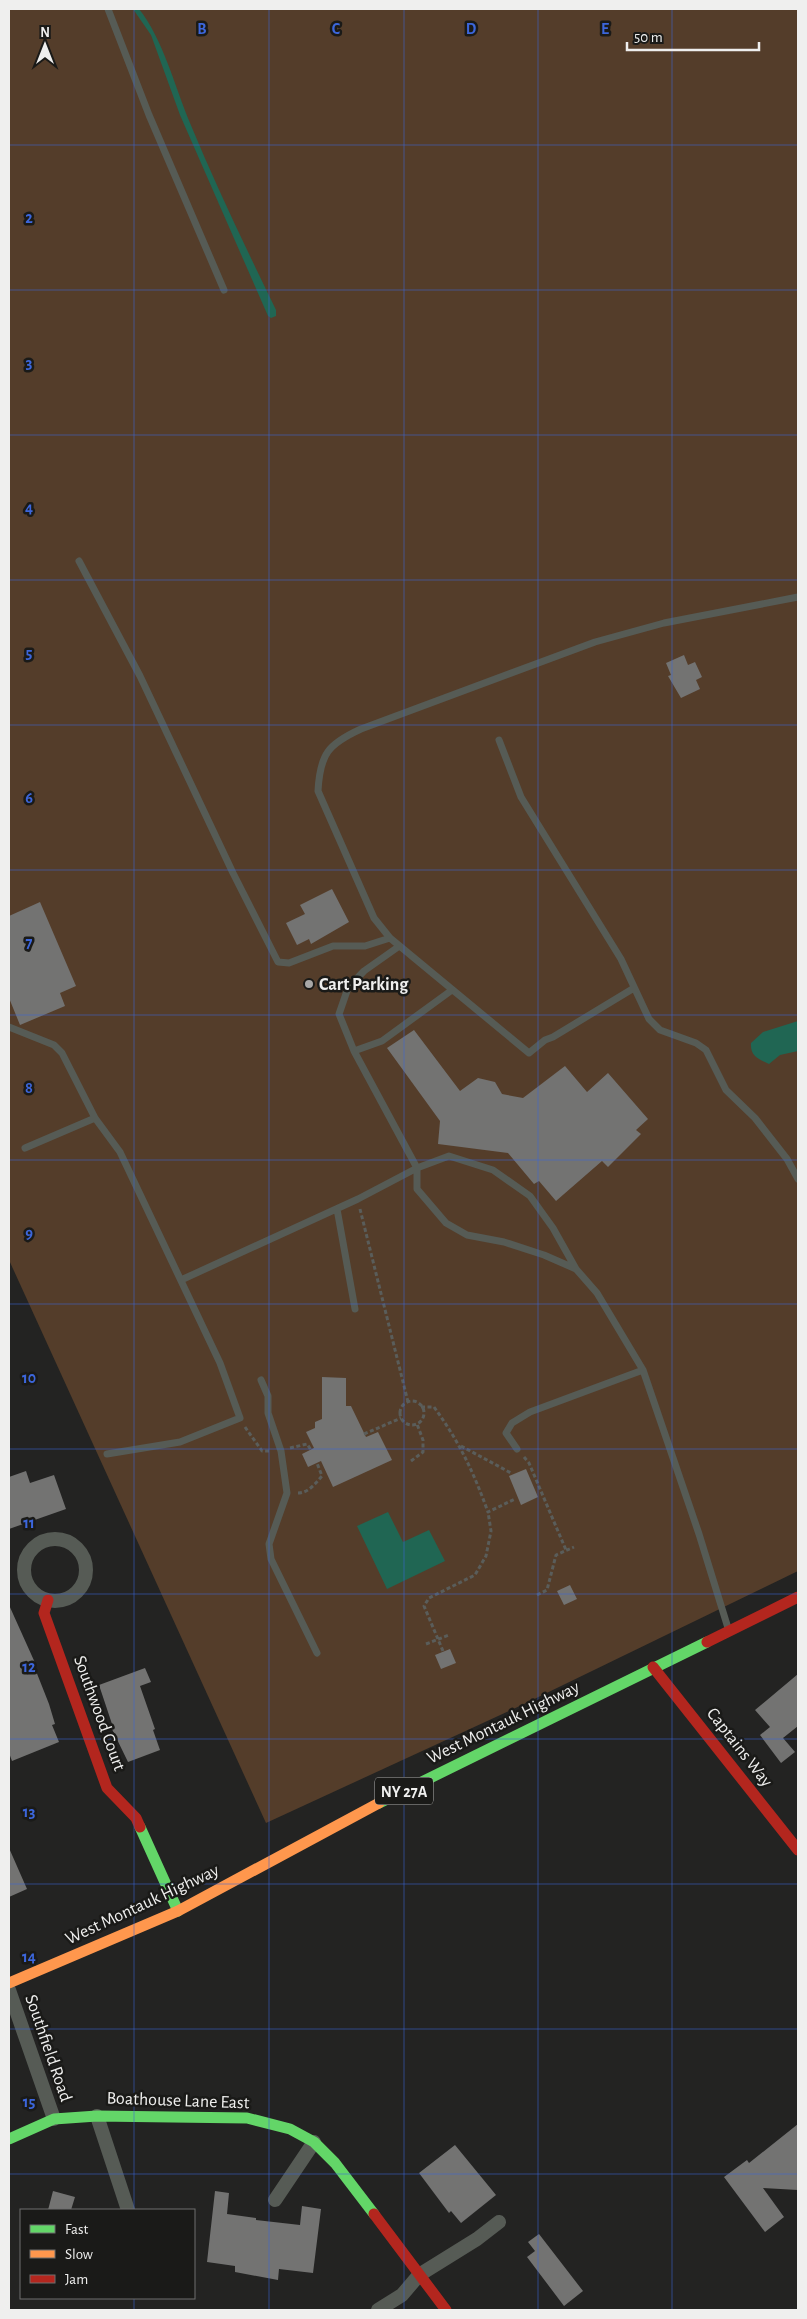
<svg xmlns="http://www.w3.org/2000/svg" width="807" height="2319" font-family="'Alegreya Sans',sans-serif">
  <rect width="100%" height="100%" fill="#232322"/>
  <path fill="#543d2a" d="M9 9H798V1571L524 1704 266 1823 9 1260Z"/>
  <path fill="#206653" d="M133 9H139C163 39 175 87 190 123 216 186 246 248 276 310V316L271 318 268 316 180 115 151 35Z
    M798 1021V1051L780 1055 769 1064C758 1059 750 1056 751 1043L763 1032Z
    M388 1512 403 1542 429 1530 445 1561 387 1589 357 1526Z"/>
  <path fill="#737372" d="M684 655 688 665 695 662 702 677 696 680 700 689 681 698 668 676 671 675 666 663Z
    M332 889 349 922 311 944 309 939 297 945 286 923 305 914 300 905Z
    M40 902 76 986 60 993 65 1006 20 1025 9 998V916Z
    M414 1030 460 1091 478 1078 495 1082 502 1094 523 1098 565 1066 587 1092 608 1073 648 1119 636 1130 641 1134 608 1167 602 1161 556 1201 539 1181 534 1184 508 1153 438 1144 440 1121 387 1048Z
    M322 1377 346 1378V1406H351L366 1437 378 1432 392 1460 333 1487 321 1461 308 1467 302 1454 314 1448 306 1432 315 1428V1422L322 1419Z
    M526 1469 538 1497 521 1505 509 1476Z
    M26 1471 30 1483 54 1475 66 1509 9 1529V1477Z
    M570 1585 577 1599 564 1605 557 1591Z
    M9 1605 36 1665 34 1666 49 1704 55 1724 52 1725 59 1742 12 1761 9 1753Z
    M450 1649 456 1663 441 1669 435 1655Z
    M145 1668 151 1682 140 1686 155 1729 153 1730 160 1750 128 1762 110 1725 112 1724 99 1685Z
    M798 1674V1726L783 1738 795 1752 781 1763 760 1735 770 1727 755 1710Z
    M9 1848 27 1889 9 1897Z
    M798 2124V2190L763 2188 784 2217 765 2232 724 2177 747 2160 749 2163Z
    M455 2145 496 2195 461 2223 451 2211 449 2213 419 2173Z
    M53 2191 75 2197 71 2210H48Z
    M215 2191 229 2193 227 2214 256 2218V2220L300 2225 302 2206 321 2209 313 2273 279 2269 278 2280 235 2272V2266L207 2262Z
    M539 2234 583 2291 564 2306 527 2257 535 2251 528 2242Z"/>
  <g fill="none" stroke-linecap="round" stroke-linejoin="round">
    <path stroke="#5a5d5a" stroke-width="3" stroke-dasharray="4 2.5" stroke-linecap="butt" d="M360 1209 408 1402
      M400 1413a12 12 0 1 1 24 0a12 12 0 1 1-24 0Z
      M421 1407H434C460 1443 473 1471 488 1512L515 1499
      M245 1427 262 1451H269
      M364 1434 401 1418
      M461 1446 511 1473
      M290 1448 307 1444 311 1450
      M524 1457 529 1463 566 1550
      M411 1461 423 1452V1440L417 1424
      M298 1493C308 1493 315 1484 322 1476L317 1463
      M537 1595 547 1590 556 1555 574 1547
      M426 1644 449 1635
      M443 1651 424 1606 429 1598 475 1575 486 1556 491 1531 488 1512"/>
    <path stroke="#565b55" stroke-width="7" d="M108 9 149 115 224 290
      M79 561 140 676 233 873 278 962 289 963 333 946H365L390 938
      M499 740 521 797 621 959 649 1019 660 1030 696 1043 706 1050 726 1090 755 1118 787 1159 798 1179
      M634 988 553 1037 545 1040 529 1053 390 938 374 918 318 791C320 754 328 744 361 729L595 642 664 623 798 597
      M9 1027 54 1045 62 1053 95 1118 120 1152 220 1363 240 1418 180 1442 107 1454
      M354 1051 382 1041 452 990
      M25 1148 95 1118
      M337 1209 355 1309
      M576 1269 597 1293 643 1370 699 1534 728 1628
      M181 1280 358 1199 417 1168 449 1156 493 1170 530 1196 553 1228 576 1269 544 1255 504 1242 467 1235 446 1223 417 1189V1168L354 1051 339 1014 348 988 364 971 398 947
      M261 1380 268 1396V1413L281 1451 287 1493 269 1544 271 1559 317 1653
      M517 1449 506 1433 512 1423 530 1412 643 1370"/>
    <path stroke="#565b55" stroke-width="14" d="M24 1570a31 31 0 1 1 62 0a31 31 0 1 1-62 0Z
      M9 1990 54 2119
      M97 2116 128 2210
      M275 2200 314 2142
      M378 2310 402 2295 419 2275 477 2239 499 2222"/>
    <path stroke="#63d668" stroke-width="11" d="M379 1803 707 1642
      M140 1827 178 1911
      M9 2139 54 2119 97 2116 247 2118 290 2129 314 2142 335 2163 374 2214"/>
    <path stroke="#ff974d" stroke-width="11" d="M9 1983 178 1911 379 1803"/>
    <path stroke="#b3261e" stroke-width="11" d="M48 1600 44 1613 107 1788 136 1818 140 1827
      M707 1642 798 1597
      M653 1667 798 1850
      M374 2214 446 2310"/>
  </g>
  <path fill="none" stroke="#3c66db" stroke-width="1" stroke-opacity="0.55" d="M134 9V2210M269 9V2310M404 9V2310M538 9V2310M672 9V2310M9 145H798M9 290H798M9 435H798M9 580H798M9 725H798M9 870H798M9 1015H798M9 1160H798M9 1304H798M9 1449H798M9 1594H798M9 1739H798M9 1884H798M9 2029H798M9 2174H798M134 2298V2310"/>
  <circle fill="#a8a8a7" stroke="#1a1a18" stroke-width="2" cx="309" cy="984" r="5"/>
  <g text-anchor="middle" stroke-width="5" stroke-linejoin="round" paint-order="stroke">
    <rect fill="#1a1a18" stroke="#afafae" stroke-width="1" x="375" y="1777.5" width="58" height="27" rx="4"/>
    <g font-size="16" font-weight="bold" fill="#efefee">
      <text x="404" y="1797">NY 27A</text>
    </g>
    <g font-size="18" font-weight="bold" fill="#efefee" stroke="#1a1a18" text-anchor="start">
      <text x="319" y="990">Cart Parking</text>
    </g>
    <g font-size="18" fill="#efefee" stroke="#1a1a18">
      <text transform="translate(100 1713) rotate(70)" y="6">Southwood Court</text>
      <text transform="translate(503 1722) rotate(-26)" y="6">West Montauk Highway</text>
      <text transform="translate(740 1747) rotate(52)" y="6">Captains Way</text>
      <text transform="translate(142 1904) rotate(-25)" y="6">West Montauk Highway</text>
      <text transform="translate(49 2048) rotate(71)" y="6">Southfield Road</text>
      <text transform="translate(178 2100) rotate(2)" y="6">Boathouse Lane East</text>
    </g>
  </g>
  <g font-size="16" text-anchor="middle" font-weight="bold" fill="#3c66db" stroke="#1a1a18" stroke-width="5" stroke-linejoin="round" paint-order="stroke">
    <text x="202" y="34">B</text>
    <text x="336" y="34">C</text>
    <text x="471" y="34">D</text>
    <text x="605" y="34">E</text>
    <text x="29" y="223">2</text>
    <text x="29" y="368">3</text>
    <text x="29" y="513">4</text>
    <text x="29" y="658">5</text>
    <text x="29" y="803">6</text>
    <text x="29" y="948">7</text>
    <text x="29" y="1093">8</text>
    <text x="29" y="1238">9</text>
    <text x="29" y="1383">10</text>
    <text x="29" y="1528">11</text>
    <text x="29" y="1672">12</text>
    <text x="29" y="1817">13</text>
    <text x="29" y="1962">14</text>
    <text x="29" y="2107">15</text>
  </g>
  <rect width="807" height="2319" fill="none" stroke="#efefee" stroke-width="20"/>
  <rect x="20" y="2209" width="175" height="90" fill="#1a1a18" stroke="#6f6f6e"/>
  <rect x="30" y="2225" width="25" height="8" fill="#63d668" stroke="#6f6f6e"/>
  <text x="65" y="2234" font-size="15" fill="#efefee">Fast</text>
  <rect x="30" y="2250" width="25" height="8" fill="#ff974d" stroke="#6f6f6e"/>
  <text x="65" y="2259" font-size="15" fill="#efefee">Slow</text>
  <rect x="30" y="2275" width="25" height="8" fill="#b3261e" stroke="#6f6f6e"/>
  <text x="65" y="2284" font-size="15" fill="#efefee">Jam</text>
  <g transform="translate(45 45)" stroke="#1a1a18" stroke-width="4" paint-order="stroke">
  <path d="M0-4L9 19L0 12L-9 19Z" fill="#efefee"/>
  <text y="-8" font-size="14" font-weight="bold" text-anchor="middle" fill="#efefee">N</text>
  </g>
  <path d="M627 42v8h132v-8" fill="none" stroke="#efefee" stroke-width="2.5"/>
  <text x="634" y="42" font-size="15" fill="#efefee" stroke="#1a1a18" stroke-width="4" paint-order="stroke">50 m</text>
</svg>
